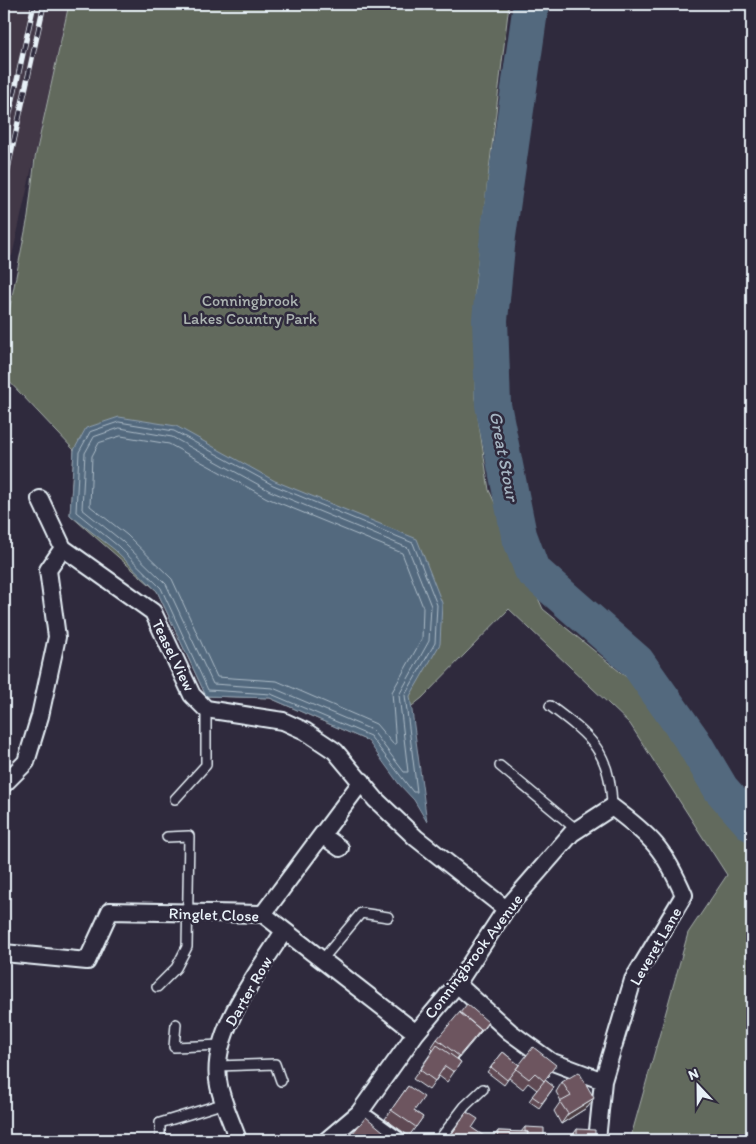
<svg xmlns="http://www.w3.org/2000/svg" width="756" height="1144" font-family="Itim,sans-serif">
  <rect width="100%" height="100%" fill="#2f2a3d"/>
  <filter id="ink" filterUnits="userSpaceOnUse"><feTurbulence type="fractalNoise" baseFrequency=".02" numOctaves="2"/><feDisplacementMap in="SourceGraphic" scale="10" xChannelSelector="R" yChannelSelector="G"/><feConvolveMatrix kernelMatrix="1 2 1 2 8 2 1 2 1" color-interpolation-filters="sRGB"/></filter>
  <g filter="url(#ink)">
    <path fill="#423747" d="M9 4H69L12 256 4 254V26Z"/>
    <path fill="#626a5d" stroke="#a5aeaa" d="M69 4H509L475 287V398L489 490 543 609 625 676 654 704 752 842V1140H630L688 933 727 875 630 724 509 609 422 698 368 741 270 698 206 696 157 591 70 515 74 450 4 376V336L28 217 35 158Z"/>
    <path fill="#53697e" stroke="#8f9faf" d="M119 417 176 426 275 481 417 539 442 603 440 644 410 696 427 822 414 800 399 784 368 741 270 698 206 696 157 591 115 550 70 515 74 450 86 428Z"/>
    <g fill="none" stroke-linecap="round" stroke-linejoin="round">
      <path stroke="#acbbc7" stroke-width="1" d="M119 422 174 431 273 485 413 543 437 605 435 643 405 695 417 792H413L370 736 271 694 208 690 161 588 118 546 76 512 79 452 90 432Z
        M120 428 172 437 270 491 408 548 431 606 429 641 399 695 408 772H404L372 730 273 688 213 684 166 584 122 541 82 509 85 453 94 437Z
        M121 436 169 444 267 498 402 553 423 607 422 639 392 692 396 744H393L376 724 277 681 217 677 172 579 127 535 90 506 92 456 99 443Z"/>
      <path stroke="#53697e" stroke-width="36" d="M531 4 498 236 490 320 493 405 519 535 532 570 637 662 692 740 721 789 752 824"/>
      <defs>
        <path id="lane" d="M550 706C592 737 611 753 612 807
          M500 766 577 830
          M175 799 206 765V709
          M322 960 361 913 388 917
          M157 987 176 968 187 947 189 836 167 837
          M176 1024 174 1047 222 1045
          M217 1066 275 1064 281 1081
          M160 1140V1123L225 1103
          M439 1140 465 1106 483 1089"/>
        <path id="street" d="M40 499 63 548 153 612 192 695 206 709 283 721 305 731 335 751 376 800 416 838 506 909
          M4 784 26 762 40 716 57 637 48 570 63 548
          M322 835 340 848
          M263 914 362 781
          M4 953 87 961 110 911 263 914 416 1033
          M457 984 510 1032 550 1061 603 1081
          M359 1113 397 1140
          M238 1140C232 1123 223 1104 219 1086 208 1035 258 973 284 931
          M327 1140 359 1113 416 1033 457 984 506 909 572 833 612 807C652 837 664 849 684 895L633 980 603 1081 597 1140"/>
      </defs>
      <use href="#lane" stroke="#e8f1f8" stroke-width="12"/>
      <use href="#street" stroke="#e8f1f8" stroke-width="20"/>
      <use href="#lane" stroke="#2f2a3d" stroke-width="9"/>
      <use href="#street" stroke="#2f2a3d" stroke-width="16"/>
      <defs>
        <path id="rail" d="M4 139 34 4
          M4 186 44 4"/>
      </defs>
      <use href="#rail" stroke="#e8f1f8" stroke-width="5.5"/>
      <use href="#rail" stroke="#2f2a3d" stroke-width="4" stroke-dasharray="11" stroke-linecap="butt"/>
    </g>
    <path fill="#5e4952" stroke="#e8f1f8" d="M485 1027 458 1059 461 1062 447 1082 439 1076 429 1090 413 1079 433 1050 431 1048 437 1039Z
      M503 1052 519 1065 550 1075 545 1080 554 1087 539 1108 529 1101 537 1090 528 1083 523 1089 509 1078 504 1085 487 1072Z
      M562 1082 588 1107 561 1124 554 1111 561 1101 556 1092Z
      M408 1086 414 1111 423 1117 409 1136 385 1119Z
      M467 1112 472 1128 486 1140H448Z
      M525 1127 544 1140H491L498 1131 521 1132Z
      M577 1129 595 1140H570V1139Z"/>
    <path fill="#4c3c42" stroke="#e8f1f8" d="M488 1022 485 1027 452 1065 459 1056Z
      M594 1098 588 1107 561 1124 568 1114Z"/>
    <path fill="#6d555f" stroke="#e8f1f8" d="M467 1004 488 1022 478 1035 481 1030 460 1013Z
      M460 1012 481 1030 459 1056 437 1039Z
      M437 1045 461 1062 454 1072 445 1066 435 1081 420 1070Z
      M533 1047 556 1065 544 1081 535 1073 529 1079 516 1069Z
      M503 1052 519 1065 507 1080 491 1067Z
      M579 1072 594 1098 568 1114 560 1102 571 1096 562 1082Z
      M545 1080 554 1087 542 1103 532 1096Z
      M408 1086 424 1097 414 1111 423 1117 416 1127 391 1110Z
      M467 1112 478 1119 472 1128 487 1138 486 1140H459L451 1135Z
      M366 1117 389 1136 385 1140H374L373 1139V1140H347Z
      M525 1127 544 1128V1140H527L528 1132H525Z
      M577 1129 595 1130V1140H577Z
      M498 1131 528 1132 527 1140H497Z"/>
  </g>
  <g text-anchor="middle" stroke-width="5" stroke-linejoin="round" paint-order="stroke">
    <g font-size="16" fill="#acb4b2" stroke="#2f2a3d">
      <text x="250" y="306">Conningbrook<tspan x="250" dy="18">Lakes Country Park</tspan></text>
    </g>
    <g font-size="16" fill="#e8f1f8" stroke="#2f2a3d">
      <text transform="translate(174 655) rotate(64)" y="6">Teasel View</text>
      <text transform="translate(214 914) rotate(2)" y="6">Ringlet Close</text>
      <text transform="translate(655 946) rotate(-60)" y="6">Leveret Lane</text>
      <text transform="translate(473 956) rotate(-53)" y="6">Conningbrook Avenue</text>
      <text transform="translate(248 991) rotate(-60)" y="6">Darter Row</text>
    </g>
    <g font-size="18" font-style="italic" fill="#a5b4c1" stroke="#2f2a3d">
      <text transform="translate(504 456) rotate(79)" y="6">Great Stour</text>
    </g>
  </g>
  <rect width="756" height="1144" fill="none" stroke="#2f2a3d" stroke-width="20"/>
  <rect x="10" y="10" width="736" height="1124" fill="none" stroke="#e8f1f8" stroke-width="2" filter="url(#ink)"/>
  <g transform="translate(698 1086) rotate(338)" stroke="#2f2a3d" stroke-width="4" paint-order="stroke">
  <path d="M0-4L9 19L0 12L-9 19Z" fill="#e8f1f8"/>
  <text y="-8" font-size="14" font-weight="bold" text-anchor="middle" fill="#e8f1f8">N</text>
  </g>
</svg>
